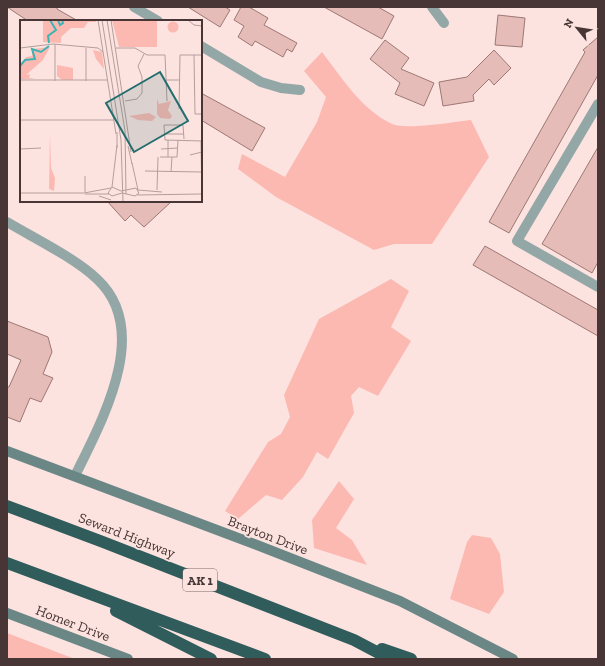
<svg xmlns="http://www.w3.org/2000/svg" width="605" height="666" font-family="'Zilla Slab',serif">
  <rect width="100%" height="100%" fill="#fce3e0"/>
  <path fill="#fcb9b2" d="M322 52C342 78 361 109 392 124 406 130 454 122 471 120L489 157 432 244H394L374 250 276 197 238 169 242 154 285 177 317 122 326 97 304 71Z
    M391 279 409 291 391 327 411 341 378 396 359 387 351 396 354 413 328 459 317 452 303 477 282 500 266 495 238 519 225 511 268 442 281 434 290 417 284 395 319 319Z
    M339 481 354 499 336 528 352 540 367 565 314 548 312 520Z
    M472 535 491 538 500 554 504 592 489 614 450 599 467 542Z
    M7 633 75 659 7 658Z"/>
  <path fill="#e5bcb7" stroke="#9d7874" d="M7 7H57V9L78 21H28Z
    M188 7H225L230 10 220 27Z
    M241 7H249L268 18 264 25 297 43 292 52 287 49 283 57 255 41 252 46 238 37 244 26 234 20Z
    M324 7H378L394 16 382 39Z
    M498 15 525 18 522 47 495 45Z
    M598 37V75L509 233 489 222 585 52 583 50Z
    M385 40 409 58 401 69 434 83 424 106 395 94 400 83 370 59Z
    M494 50 511 68 494 85 489 79 473 95 474 101 443 106 439 82 467 77Z
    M201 93 265 128 252 151 201 120Z
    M598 147V262L592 273 542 244Z
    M107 201H172L144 227 131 215 125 221Z
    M485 246 598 310V336L473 265Z
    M7 321 48 337 52 352 43 374 53 378 41 402 30 398 20 422 7 417V387H9L21 360 7 354Z"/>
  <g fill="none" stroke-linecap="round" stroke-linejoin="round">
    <path stroke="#94a7a7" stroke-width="10" d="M134 7 158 21
      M432 7 444 23
      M201 46 261 82 281 88 300 90
      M598 104 517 241 598 287
      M7 222C34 238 75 258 97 279 153 331 101 422 75 476"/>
    <path stroke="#6a8786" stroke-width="10" d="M7 451 257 545 400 601 513 659
      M7 613 128 659"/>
    <path stroke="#315c5c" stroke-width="12" d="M7 506 103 542 354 640 390 659
      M7 563 265 659
      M116 611 211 659
      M382 649 411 659"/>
  </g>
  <g text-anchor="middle" stroke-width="3.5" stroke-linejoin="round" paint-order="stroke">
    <rect fill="#fce3e0" stroke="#7d6a68" stroke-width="1" x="183" y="569" width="34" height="22" rx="3"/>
    <g font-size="13" font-weight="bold" fill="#473635">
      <text x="200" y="585">AK 1</text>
    </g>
    <g font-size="14" fill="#473635" stroke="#fce3e0">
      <text transform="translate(127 535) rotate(21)" y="5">Seward Highway</text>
      <text transform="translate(268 535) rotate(21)" y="5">Brayton Drive</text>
      <text transform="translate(73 623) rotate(21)" y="5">Homer Drive</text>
    </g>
  </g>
  <g transform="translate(20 20)">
    <rect width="182" height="182" fill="#fce3e0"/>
    <path d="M23 0H76V2H68L64 8H51L41 17V23L23 22ZM92 0H137V27H99ZM147.5 7a5.5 5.5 0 1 1 11 0a5.5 5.5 0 1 1-11 0ZM30 27 23 40 6 55 10 54 9 58 16 59H0V46L6 37 12 36V29ZM73 30 82 32 84 49 76 39ZM37 45 53 48V60H42L37 56ZM137 79 139 84 151 81 148 90 152 96 150 99 140 98 137 94ZM129 93 136 97 132 101 118 100 109 96ZM30 113 31 148 35 158 34 171 29 169Z" fill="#fcb9b2"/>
    <path fill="none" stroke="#3db3b3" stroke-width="2" d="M38 0 40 5 43 3 42 0M58 0H72M29 23 28 16 36 10 30 0M0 46 5 40 15 39 12 29 21 32 29 26"/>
    <path fill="none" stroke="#b49e9c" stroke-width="1" d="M78 0 96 114M82 0 101 120 103 182M87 0 105 111 106 174M91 0 111 132M168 0 174 5 182 6M35 24V61M0 28 33 24 78 28 83 32M66 28V61M96 28H115L127 35H145L147 81M174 35 175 94H182M0 60H87M146 60H160M105 81 117 79 122 73V57L118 46 124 34M159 89 160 35H182M0 100H94M145 114H164M164 119 163 105H144L145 120 182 121M181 121 182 182M108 126 112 144M97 128V112M0 129 21 128M141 129 158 128M170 135 182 132M140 137H157L158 120M148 137V120M112 143 118 170M125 151 182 152M151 152 152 137M92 167 97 125M92 167 101 171 116 168 119 173 115 176 102 173 92 176 88 173ZM118 170 142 172M137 170 138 137M65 172V156M0 173H64L91 168M65 174H89M117 175 182 174M79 176 91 180"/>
    <path fill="#226e6e" fill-opacity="0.15" stroke="#226e6e" stroke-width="2" d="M140 52 168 101 114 132 86 83Z"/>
    <rect width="182" height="182" fill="none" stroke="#473635" stroke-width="2"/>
  </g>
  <rect width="605" height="666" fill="none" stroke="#473635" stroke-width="16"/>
  <g transform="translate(577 28) rotate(300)" stroke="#fce3e0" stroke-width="3" paint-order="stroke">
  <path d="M0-3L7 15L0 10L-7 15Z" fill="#473635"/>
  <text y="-6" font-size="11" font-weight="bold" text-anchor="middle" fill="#473635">N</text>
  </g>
</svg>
